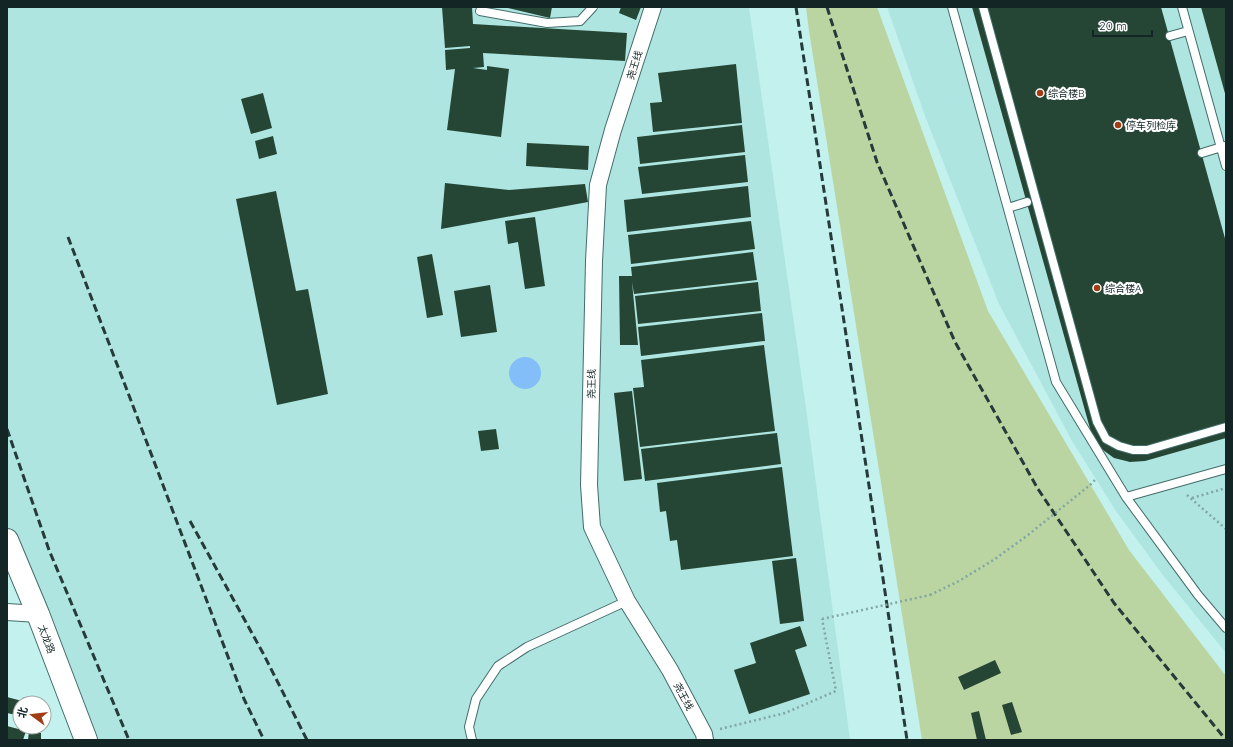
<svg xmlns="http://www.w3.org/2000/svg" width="1233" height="747" font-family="Quicksand,'Noto Sans SC',sans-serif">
  <rect width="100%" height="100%" fill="#c3f2ee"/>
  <path fill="#aee5e0" d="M7 7H749L806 408 850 740H91L7 529Z
    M887 7H1226V653L1162 574 1116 511 1072 441 999 304 925 116Z"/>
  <path fill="#bbd5a2" d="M806 7H877L988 311 1129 550 1226 676V740H922L809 31Z"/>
  <path fill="#84bef9" d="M509 373a16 16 0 1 1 32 0a16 16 0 1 1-32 0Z"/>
  <path fill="#264635" d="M442 7H472L473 24 627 33 625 61 483 53 484 67 473 68 487 70V66L509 69 501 137 447 130 455 69 446 70 445 50 470 48V46L445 48Z
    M504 7H552L550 18Z
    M621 7H641L636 20 619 13Z
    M972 7H1161L1226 242V438L1145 461 1130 462 1114 458 1103 450 1095 442 1091 432Z
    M1201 7H1226V97Z
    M736 64 742 123 653 132 650 103 662 102 658 73Z
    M263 93 272 128 251 134 241 99Z
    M742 125 745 152 640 164 637 137Z
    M273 136 277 154 259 159 255 141Z
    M527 143 589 146 588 170 526 166Z
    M745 155 748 182 642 194 638 167Z
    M445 183 509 190 585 184 588 202 441 229Z
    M748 186 751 217 627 232 624 200Z
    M276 191 296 291 308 289 328 394 277 405 236 199Z
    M535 217 545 286 525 289 518 242 508 244 505 221Z
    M751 221 755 249 631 264 628 235Z
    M753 252 757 280 634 294 632 282 638 345H620L619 276H632L631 267Z
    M432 254 443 315 427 318 417 257Z
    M758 282 761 311 638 324 635 296Z
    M490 285 497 332 461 337 454 291Z
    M762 313 765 341 641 356 638 327Z
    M764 345 775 431 640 447 633 388 644 387 641 360Z
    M632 391 642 479 624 481 614 393Z
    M496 429 499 449 481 451 478 431Z
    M777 433 781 464 645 481 641 449Z
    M782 467 793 556 681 570 677 540 670 541 666 511 660 512 657 483Z
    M796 558 804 621 780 624 772 561Z
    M800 626 807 646 795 650 810 694 749 714 734 670 756 663 750 643Z
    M995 660 1001 673 964 690 958 677Z
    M7 697 22 701V703H20V716L7 713Z
    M29 697 31 703H24L22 698Z
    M1012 702 1022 732 1011 735 1002 705Z
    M979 711 986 740H977L971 713Z
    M7 726 26 731 23 740H7Z
    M29 731 41 733V740H28Z"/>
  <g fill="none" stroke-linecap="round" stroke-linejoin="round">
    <defs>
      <path id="lane" d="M952 7 1056 382 1126 497 1198 595 1226 628
        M1182 7 1226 166
        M480 11 547 23 580 21 593 7
        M1170 36 1188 31
        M1202 153 1225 146
        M1008 208 1027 202
        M1126 497 1226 469
        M472 740 469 727 476 699 498 666 527 647 627 601"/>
      <path id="street" d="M653 7 613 130 598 185 594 261 589 485 592 527 627 601 670 670 704 734 705 740
        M7 612 38 614"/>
      <path id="secondary" d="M7 540 38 614 86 740"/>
    </defs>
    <use href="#lane" stroke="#436d6a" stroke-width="10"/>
    <use href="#street" stroke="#436d6a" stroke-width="18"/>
    <use href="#secondary" stroke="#436d6a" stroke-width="24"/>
    <path stroke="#82a6a3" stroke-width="2.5" stroke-dasharray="2 3" stroke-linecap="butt" d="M1090 485 1095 480
      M1187 495 1226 529
      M1192 498 1226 488
      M930 595 959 581 995 559 1028 535
      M720 729 785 713 836 691 822 619"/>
    <use href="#lane" stroke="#fff" stroke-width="8"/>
    <use href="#street" stroke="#fff" stroke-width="16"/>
    <use href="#secondary" stroke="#fff" stroke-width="22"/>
    <path stroke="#253a39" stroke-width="3" stroke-dasharray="8 4" stroke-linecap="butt" d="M796 7C833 251 871 495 907 740
      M827 7 831 20 877 162 955 342 1038 489 1114 603 1226 740
      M68 237 130 398 244 699 264 740
      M7 429 49 550 129 740
      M190 521 264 655 307 740"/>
    <defs>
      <path id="lane-bridge" d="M983 7 1097 422 1106 439 1119 446 1133 450H1147L1226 427"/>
    </defs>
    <use href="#lane-bridge" stroke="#436d6a" stroke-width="10" stroke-linecap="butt"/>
    <path stroke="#82a6a3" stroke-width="2.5" stroke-dasharray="2 3" stroke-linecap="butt" d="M1028 535 1090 485
      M822 619 930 595"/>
    <use href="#lane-bridge" stroke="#fff" stroke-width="8"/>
  </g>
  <g fill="#a23c15" stroke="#fff" stroke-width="1.5">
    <circle cx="1040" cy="93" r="4"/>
    <circle cx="1118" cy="125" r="4"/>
    <circle cx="1097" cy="288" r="4"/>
  </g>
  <g text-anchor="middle" stroke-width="4" stroke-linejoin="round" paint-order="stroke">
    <g font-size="10" fill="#132524" stroke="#fff">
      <text transform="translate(634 65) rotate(-72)" y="4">尧王线</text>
      <text transform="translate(591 384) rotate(-89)" y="4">尧王线</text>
      <text transform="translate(47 639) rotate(69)" y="4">太龙路</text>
      <text transform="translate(684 696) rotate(62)" y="4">尧王线</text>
    </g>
    <g font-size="10" fill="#132524" stroke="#fff" text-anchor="start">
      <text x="1048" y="97">综合楼B</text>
      <text x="1126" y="129">停车列检库</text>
      <text x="1105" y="292">综合楼A</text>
    </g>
  </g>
  <rect width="1233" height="747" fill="none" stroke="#132524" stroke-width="16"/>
  <g transform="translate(32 715) rotate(285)"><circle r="19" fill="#ffffff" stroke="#a1a8a7"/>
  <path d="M0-3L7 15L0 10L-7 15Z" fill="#a23c15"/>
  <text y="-6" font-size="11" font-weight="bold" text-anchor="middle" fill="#132524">北</text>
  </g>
  <path d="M1093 30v6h59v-6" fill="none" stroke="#132524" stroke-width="2"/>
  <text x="1099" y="30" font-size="12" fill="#132524" stroke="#ffffff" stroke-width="3" paint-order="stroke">20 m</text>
</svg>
